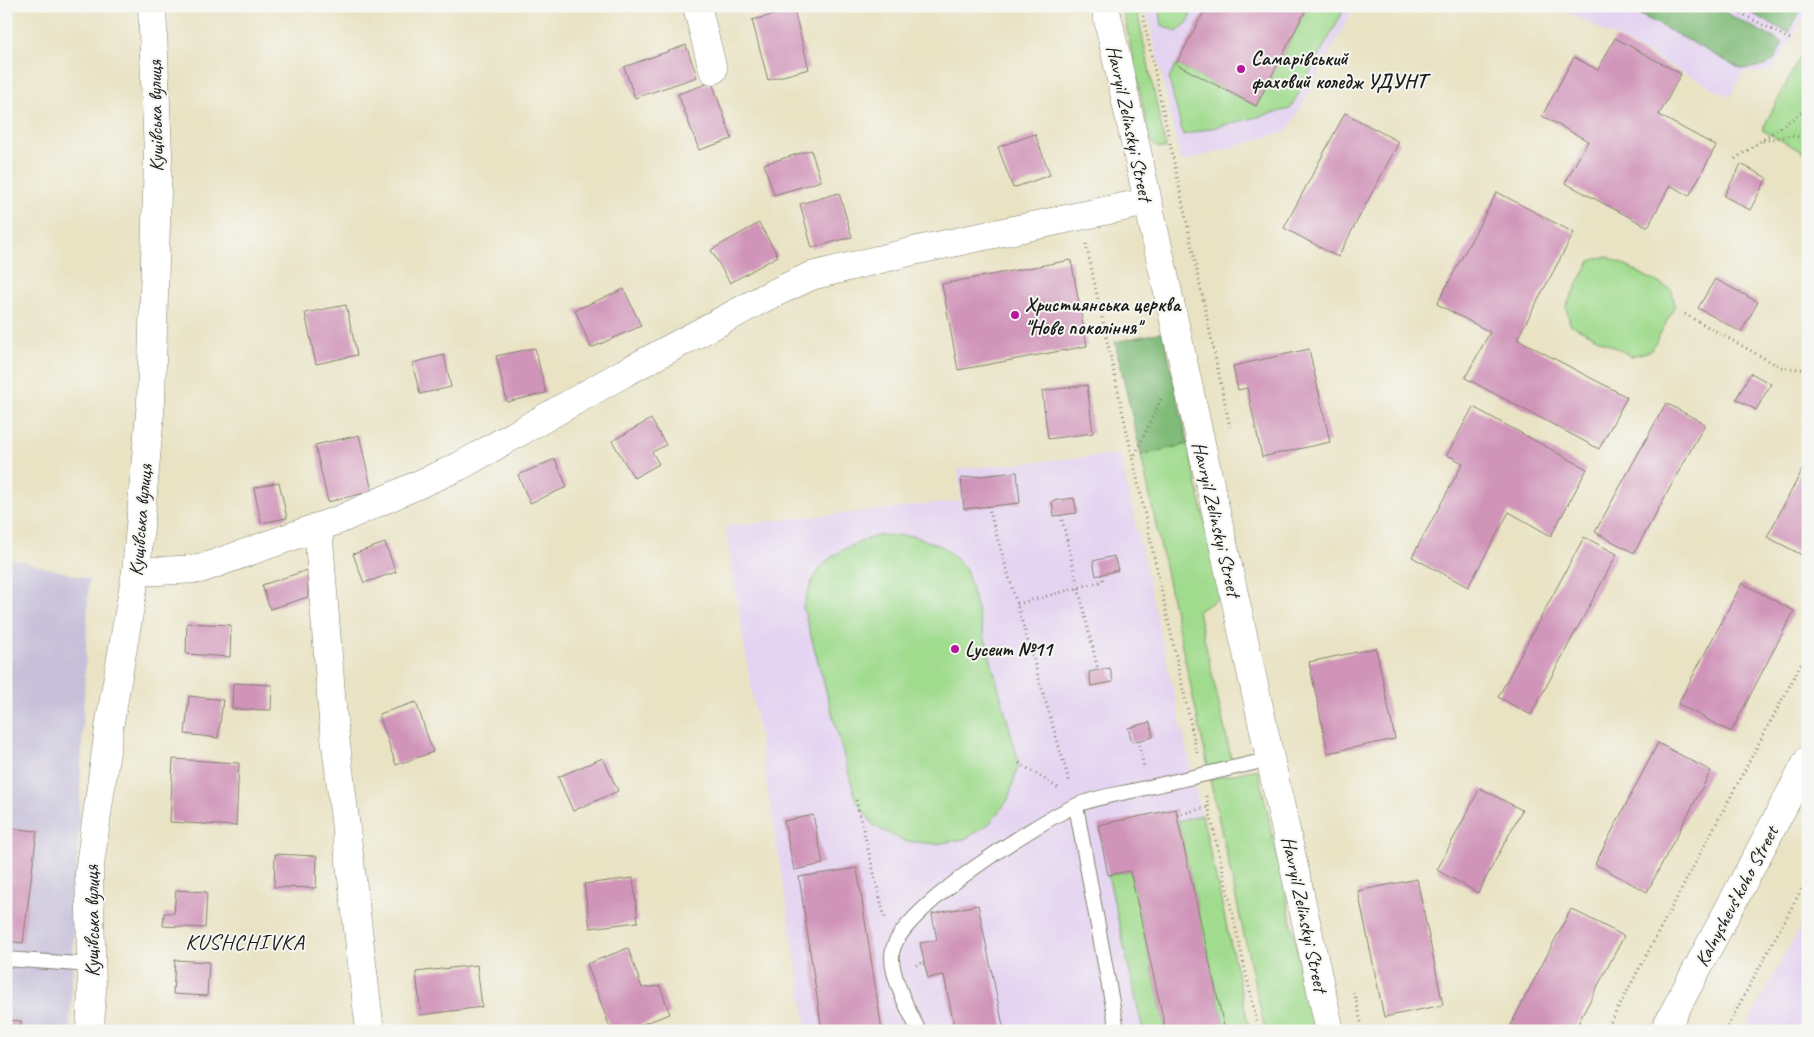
<svg xmlns="http://www.w3.org/2000/svg" width="1814" height="1037" font-family="Caveat,sans-serif">
  <rect width="100%" height="100%" fill="#f6f6f2"/>
  <filter id="ink" filterUnits="userSpaceOnUse"><feTurbulence type="fractalNoise" baseFrequency=".02" numOctaves="2"/><feDisplacementMap in="SourceGraphic" scale="10" xChannelSelector="R" yChannelSelector="G"/><feConvolveMatrix kernelMatrix="1 2 1 2 8 2 1 2 1" color-interpolation-filters="sRGB"/></filter>
  <filter id="wash" filterUnits="userSpaceOnUse"><feTurbulence type="fractalNoise" baseFrequency=".0096" numOctaves="4" result="noise"/><feDisplacementMap in="SourceGraphic" scale="20" xChannelSelector="R" yChannelSelector="G"/><feGaussianBlur stdDeviation="1.12" result="paint"/><feColorMatrix in="noise" values="0 0 0 0 0 0 0 0 0 0 0 0 0 0 0 0 0 1.4 0 .05"/><feComposite in="paint" operator="in"/></filter>
  <g filter="url(#wash)">
    <rect width="100%" height="100%" fill="#e9e3c4"/>
    <path fill="#e4d3f1" d="M1146 6H1355L1288 131 1181 162Z
      M1556 6H1807L1806 14 1781 58 1769 72 1743 73 1730 97Z
      M1120 454 1250 1031H807L725 526 961 501 958 469Z
      M1808 912V1031H1744Z"/>
    <path fill="#c6c0d9" d="M6 557 89 579 70 1031H6Z"/>
    <path fill="#a0db8e" stroke="#5e7c55" d="M1122 6H1136L1166 149 1156 147 1150 141Z
      M1159 6H1192L1189 21 1177 32 1162 25Z
      M1308 6H1346L1290 109 1183 135 1169 79 1176 64 1256 106Z
      M1808 42V155L1762 130Z
      M1607 256 1672 290 1675 306 1651 351 1631 356 1570 324 1566 306 1590 261Z
      M1188 444 1221 597 1198 611 1232 762 1208 767 1141 455Z
      M879 535 914 536 944 547 966 569 1019 763 1008 800 989 824 965 839 937 844 904 841 874 826 856 800 803 607C816 559 835 551 879 535Z
      M1258 769 1315 1031H1265L1210 779Z
      M1202 815 1250 1031H1225L1178 821Z
      M1130 871 1166 1031H1143L1108 875Z"/>
    <path fill="#80bb79" stroke="#4e6c4a" d="M1624 6H1713L1783 43 1774 60 1765 66 1741 69Z
      M1738 6H1801V10L1789 33Z
      M1163 332 1188 444 1141 455 1115 342Z"/>
    <g id="blocks">
      <path fill="#d094b9" d="M1207 6H1308L1256 106 1176 64Z
        M794 10 809 69 768 80 752 20Z
        M1615 38 1681 74 1659 115 1716 146 1689 196 1670 185 1648 227 1565 183 1588 141 1542 116 1574 57 1598 70Z
        M686 45 697 77 635 98 624 67Z
        M712 82 732 139 699 150 678 94Z
        M1345 113 1399 142 1338 257 1284 228Z
        M1035 134 1050 175 1013 188 998 147Z
        M811 150 821 181 774 195 764 164Z
        M1741 164 1767 178 1750 210 1724 196Z
        M1497 192 1574 233 1517 339 1627 397 1599 449 1465 378 1490 332 1437 304Z
        M839 193 852 237 812 248 800 204Z
        M759 223 778 256 730 283 711 250Z
        M1071 260 1087 346 958 370 942 284Z
        M1715 279 1758 302 1741 332 1698 308Z
        M624 289 641 326 591 348 575 310Z
        M346 305 357 355 316 364 305 313Z
        M535 348 546 393 507 402 496 356Z
        M1309 349 1330 442 1262 457 1247 388 1238 390 1233 366Z
        M444 355 451 387 420 394 412 363Z
        M1751 373 1771 384 1756 410 1736 399Z
        M1087 385 1093 433 1048 439 1042 391Z
        M1666 403 1705 424 1634 553 1595 532Z
        M1473 407 1587 469 1551 536 1509 512 1468 587 1412 557 1463 463 1447 455Z
        M651 419 666 445 652 452 659 464 634 478 612 441Z
        M359 435 372 491 328 502 315 445Z
        M555 459 567 487 530 503 518 475Z
        M1808 459V558L1767 537Z
        M1017 472 1020 503 964 509 961 478Z
        M279 482 287 518 261 523 254 488Z
        M1074 498 1077 513 1054 516 1052 501Z
        M1584 537 1617 554 1531 715 1498 697Z
        M385 543 396 572 364 583 353 554Z
        M1114 556 1118 570 1096 576 1093 561Z
        M308 570V597L270 609 262 585Z
        M1742 583 1794 611 1731 732 1678 704Z
        M187 623 231 625 230 657 186 654Z
        M1376 648 1395 739 1328 753 1309 662Z
        M1110 668 1113 682 1091 686 1089 672Z
        M233 683 272 685 271 710 232 709Z
        M189 696 223 700 218 738 185 734Z
        M416 702 433 752 396 765 379 714Z
        M1150 722 1153 737 1132 742 1128 728Z
        M1658 743 1711 771 1647 892 1595 864Z
        M603 758 618 791 573 811 558 777Z
        M173 759 239 763 236 826 170 822Z
        M1480 788 1522 810 1478 893 1437 870Z
        M1176 809 1178 821 1225 1031H1166L1130 871 1108 875 1098 825Z
        M813 815 823 864 794 870 784 821Z
        M6 828 37 831 23 943 6 941Z
        M275 854 317 856 316 888 274 887Z
        M857 868 882 1031H822L799 877Z
        M633 878 638 922 590 928 584 884Z
        M1417 879 1443 1005 1384 1017 1358 891Z
        M176 890 207 892 205 928 163 926 164 913H174Z
        M978 905 1004 1031H955L944 975 928 978 924 962 920 943 937 940 932 914Z
        M1571 909 1624 936 1574 1031H1510L1508 1030Z
        M628 948 642 988 660 986 670 1014 623 1031H611L587 964Z
        M175 960 209 962 207 996 173 994Z
        M477 965 482 1007 421 1015 416 972Z
        M6 1020 21 1021V1031H6Z"/>
    </g>
  </g>
  <g filter="url(#ink)">
    <use href="#blocks" fill-opacity="0" stroke="#828070" stroke-width="1"/>
    <g fill="none" stroke-linecap="round" stroke-linejoin="round">
      <defs>
        <path id="lane" d="M1076 806 1116 1024 1115 1031
          M6 959 92 965
          M919 1031C909 1012 887 970 893 949 904 908 1034 824 1075 806 1095 797 1120 794 1141 789 1184 779 1228 769 1271 759"/>
        <path id="street" d="M697 6 713 70
          M318 528 333 719 370 1031
          M136 572 200 569 341 519 460 466 624 373 768 296 811 276 918 250 1147 202
          M90 1031 92 989 89 872 110 722 136 572 151 401 158 154 152 6"/>
        <path id="secondary" d="M1105 6 1330 1031
          M1664 1031 1808 760"/>
      </defs>
      <use href="#lane" stroke="#828070" stroke-width="16"/>
      <use href="#street" stroke="#828070" stroke-width="29"/>
      <use href="#secondary" stroke="#828070" stroke-width="29"/>
      <path stroke="#828070" stroke-width="3" stroke-dasharray="1 4" stroke-linecap="butt" d="M1141 6 1230 427
        M1727 6 1792 40
        M1763 141 1791 135 1808 139
        M1735 159 1808 108
        M1086 244 1197 753
        M1685 314 1780 367 1808 370
        M1133 459 1161 399
        M988 506 1070 784
        M1061 515 1098 670
        M1017 604 1103 581 1101 574
        M1138 740 1144 767
        M1019 763 1060 789
        M1206 796 1259 1031
        M856 800 885 918
        M1177 815 1209 807
        M916 965 924 962
        M1354 992 1363 1031
        M1606 1031 1808 651
        M1725 1031 1808 877"/>
      <use href="#lane" stroke="#fff" stroke-width="14"/>
      <use href="#street" stroke="#fff" stroke-width="28"/>
      <use href="#secondary" stroke="#fff" stroke-width="28"/>
    </g>
  </g>
  <g fill="#b5179e" stroke="#f6f6f2" stroke-width="2">
    <circle cx="1241" cy="69" r="5"/>
    <circle cx="1015" cy="315" r="5"/>
    <circle cx="955" cy="649" r="5"/>
  </g>
  <g text-anchor="middle" stroke-width="4" stroke-linejoin="round" paint-order="stroke">
    <g font-size="20" font-weight="bold" fill="#1c1c1c" stroke="#f6f6f2" text-anchor="start">
      <text x="1251" y="65">Самарівський<tspan x="1251" dy="23">фаховий коледж УДУНТ</tspan></text>
      <text x="1025" y="311">Християнська церква<tspan x="1025" dy="23">"Нове покоління"</tspan></text>
      <text x="965" y="656">Lyceum №11</text>
    </g>
    <g font-size="20" fill="#1c1c1c" stroke="#f6f6f2">
      <text transform="translate(155 116) rotate(-91)" y="7">Кущівська вулиця</text>
      <text transform="translate(1130 123) rotate(78)" y="7">Havryil Zelinskyi Street</text>
      <text transform="translate(1217 519) rotate(77)" y="7">Havryil Zelinskyi Street</text>
      <text transform="translate(140 520) rotate(-85)" y="7">Кущівська вулиця</text>
      <text transform="translate(1736 896) rotate(-62)" y="7">Kalnyshevsʹkoho Street</text>
      <text transform="translate(1305 914) rotate(78)" y="7">Havryil Zelinskyi Street</text>
      <text transform="translate(92 921) rotate(-90)" y="7">Кущівська вулиця</text>
    </g>
    <g font-size="22" letter-spacing="1" fill="#1c1c1c" stroke="#f6f6f2">
      <text x="245" y="949">KUSHCHIVKA</text>
    </g>
  </g>
  <rect width="1814" height="1037" fill="none" stroke="#f6f6f2" stroke-width="25"/>
</svg>
